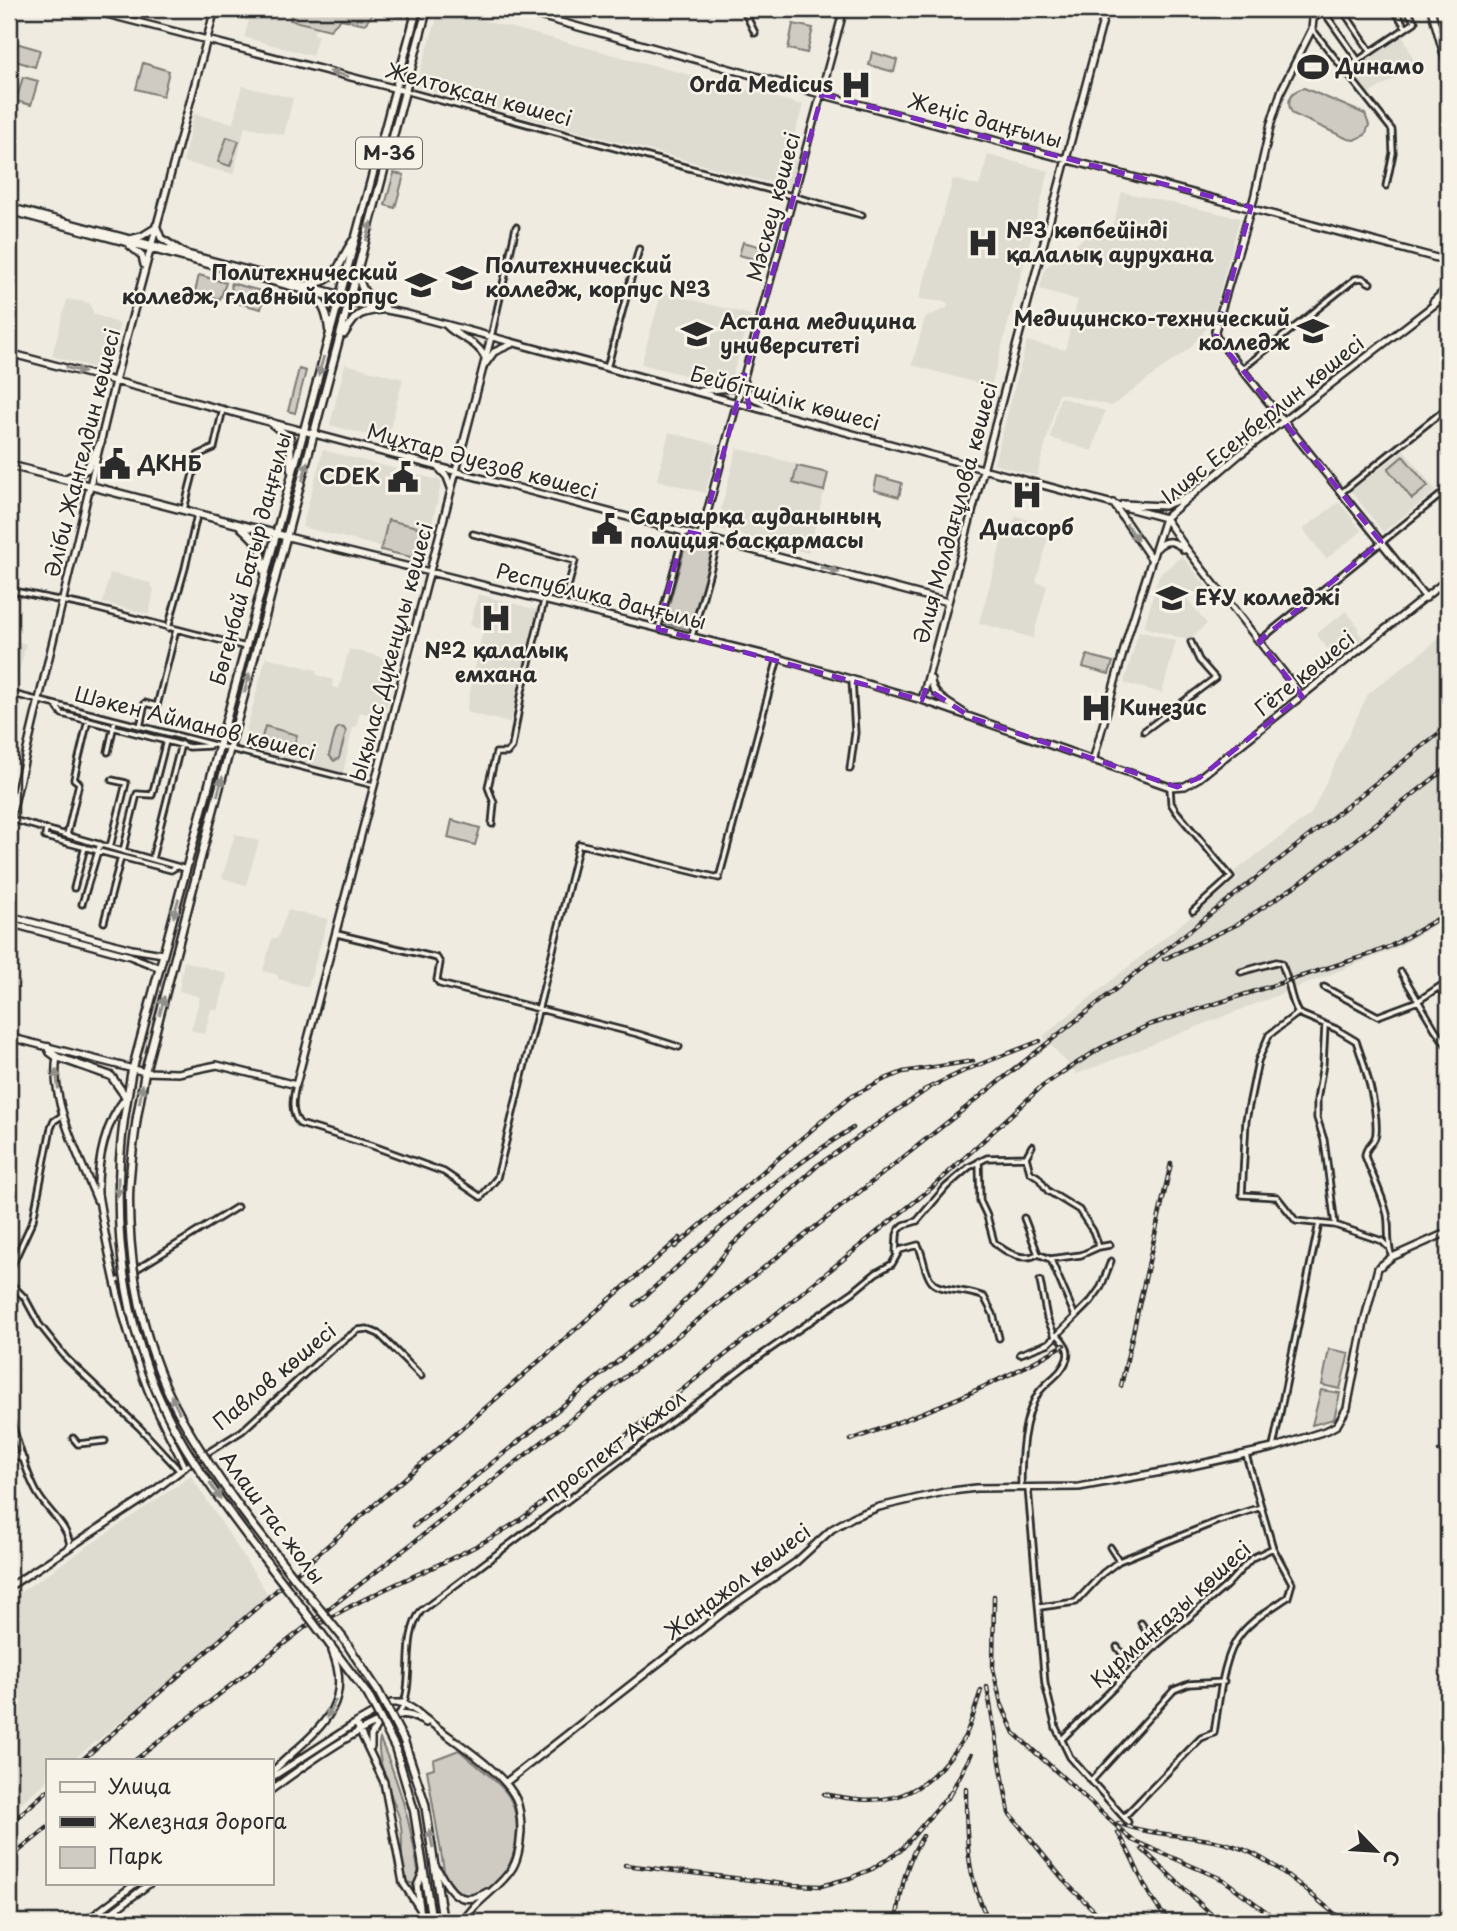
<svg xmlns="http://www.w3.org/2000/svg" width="1457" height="1931" font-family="'Playpen Sans',sans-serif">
  <rect width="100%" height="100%" fill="#efebe0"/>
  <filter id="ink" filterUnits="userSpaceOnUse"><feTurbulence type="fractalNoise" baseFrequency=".0143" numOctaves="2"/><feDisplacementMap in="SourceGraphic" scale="14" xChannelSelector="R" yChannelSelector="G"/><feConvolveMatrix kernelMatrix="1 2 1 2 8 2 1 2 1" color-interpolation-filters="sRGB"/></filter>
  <g filter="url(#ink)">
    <path fill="#dedbd1" d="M247 9H279L277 18 315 28 314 34 318 35 312 56 244 37 249 21 244 20Z
      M440 9 803 105 788 158 797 161 790 188 415 87Z
      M1403 35 1416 66 1367 95 1348 70Z
      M242 86 293 98 284 135 245 126 234 174 183 162 194 114 233 123Z
      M988 155 1049 171 991 387 912 365 925 318 948 307 947 302 919 299 953 179 979 186Z
      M1122 192 1240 218 1211 323 1191 347 1112 406 1059 393 1037 476 994 464 1027 341 1065 350 1078 300 1040 289 1045 268 1097 228 1111 232Z
      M662 292 751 315 732 377 720 384 641 364Z
      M67 299 89 303 94 314 120 324 106 371 52 356Z
      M345 364 403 379 387 440 330 425Z
      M1060 397 1105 411 1092 451 1050 438Z
      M669 432 718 445 705 493 657 480Z
      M737 448 829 473 808 553 716 528Z
      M323 450 442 481 424 558 302 527Z
      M1404 450 1436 491 1383 532 1351 491Z
      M1339 502 1362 531 1326 559 1303 529Z
      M1016 516 1051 526 1036 582 1047 586 1033 638 979 623 1006 526 1011 527Z
      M1182 556 1206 586 1188 600 1207 624 1188 640 1144 627 1159 575Z
      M110 573 151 583V587L154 589 149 614 103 603Z
      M478 594 537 610 510 723 466 712 483 630 470 625Z
      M1346 611 1359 627 1357 630 1363 638 1336 659 1316 634Z
      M1139 631 1176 641 1162 693 1124 683Z
      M1448 632V917L1395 949 1077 1074 1043 1036 1238 878 1234 872 1311 814 1368 694Z
      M9 638 26 644 14 692H9Z
      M349 649 397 661 384 718 360 712 356 727H353L343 773 242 746 266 657 316 670 317 675 333 680 332 687 339 689Z
      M235 834 259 841 246 885 222 878Z
      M288 910 328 919 308 987 278 979V975L263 971 272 938 277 939Z
      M184 961 225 973 227 976 218 1010 211 1009 205 1034 191 1030 200 997 179 991Z
      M191 1476 271 1599 72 1761H47V1781L9 1813V1600Z"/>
    <path fill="#cfcbc2" stroke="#7d7b76" stroke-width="2" d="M292 9H403V17L375 11 365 24 341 19 330 30 290 20Z
      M793 24 813 28 807 53 788 49Z
      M9 41 40 50 35 67 9 59Z
      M872 52 897 60 894 72 869 65Z
      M143 63 169 71 163 96 136 89Z
      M23 77 38 81 31 105 16 101Z
      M1304 88 1365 114 1369 125 1365 135 1354 140 1348 139 1293 114C1285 102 1290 91 1304 88Z
      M227 137 239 141 230 166 218 162Z
      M394 173 404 175 395 208 385 205Z
      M743 242 766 248 762 261 739 255Z
      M199 275 226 283 220 299 195 292Z
      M231 283 265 292 261 309 233 302Z
      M299 369 306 371 295 413 288 411Z
      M1403 456 1428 486 1412 499 1388 469Z
      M797 466 828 473 824 491 793 483Z
      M877 476 902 483 899 497 874 490Z
      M388 520 426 529 419 559 381 550Z
      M687 540 714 547 691 630 664 623Z
      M1087 655 1113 662 1109 674 1083 667Z
      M265 726 297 735 292 753 260 745Z
      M339 727 344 728 346 732 339 758 334 761 329 755 336 730Z
      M452 820 480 828 475 845 448 838Z
      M1329 1349 1349 1353 1340 1389 1322 1385Z
      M1321 1390 1340 1393 1334 1419 1312 1425Z
      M380 1739C400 1783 412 1829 419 1876L414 1884 407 1882C397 1862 406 1838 399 1817 393 1800 374 1754 380 1739Z
      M459 1750C474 1764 492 1776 505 1791 526 1816 518 1873 488 1889 482 1892 473 1893 466 1895L451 1887 445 1876 427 1770 434 1768 433 1760Z"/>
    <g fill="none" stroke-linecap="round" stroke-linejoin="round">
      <defs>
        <path id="street" d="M743 9 755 33
          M1342 9 1371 52
          M1394 9 1406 28
          M1324 12 1358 60
          M1313 19 1329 9
          M1312 29 1392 130 1393 153 1386 186
          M1344 70 1415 22 1406 9
          M405 91 862 215
          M491 337 516 227
          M607 368 639 249
          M1242 369 1355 279 1362 278 1370 283
          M1440 414 1448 425
          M1342 492 1448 407
          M184 509 198 455 214 448 223 409
          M473 534 575 561 563 605
          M9 590 87 606 246 647
          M168 628 185 568 197 515
          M658 629 684 533
          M692 636 718 542
          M1259 641 1448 489
          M9 693 373 785
          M57 707 62 714 189 747 209 746
          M140 727 145 703 157 706 176 630
          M1144 731 1215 678 1199 660 1191 642
          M108 752 115 720
          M850 769 855 733 852 680
          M1170 787 1171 803 1176 811 1231 877 1193 911
          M10 819 186 869
          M492 824 494 803 488 787 496 753H507L512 747 522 691 544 601
          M46 829 45 837 171 870 176 867
          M67 835 79 783 74 779 88 720
          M110 847 126 783 112 780
          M123 851 137 794 152 795 166 741
          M152 859 181 744
          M74 888 85 847
          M82 904 100 844
          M104 922 121 857
          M337 934 437 958 440 963 437 980 440 984 638 1034 679 1047
          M1241 972 1276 962 1281 963C1290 980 1289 997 1298 1013
          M1401 972 1435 1029 1448 1047
          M1324 987 1378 1016 1418 1001 1448 981
          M1439 988 1448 1000
          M1325 1026 1323 1064 1317 1100V1118L1324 1140 1335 1225
          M296 1085C293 1098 290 1113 300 1124L373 1146 444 1172 481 1197 497 1178 579 844 719 878 778 658
          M1032 1146 1026 1157 1030 1172 1038 1177 1048 1191 1079 1210 1093 1231 1099 1247 1110 1245
          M979 1161 980 1201 987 1216 994 1242C1006 1253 1023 1262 1038 1254
          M1024 1218 1038 1254 1050 1259 1081 1255 1099 1247
          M1387 1246 1382 1241 1335 1225 1296 1221 1277 1197 1242 1195 1246 1120 1258 1061 1269 1035 1298 1013 1336 1029 1356 1041C1365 1065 1378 1108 1376 1133 1376 1143 1365 1146 1365 1156 1372 1175 1382 1194 1387 1214 1390 1229 1386 1242 1392 1257
          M896 1253 897 1235 899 1230 904 1225 917 1221 946 1187 969 1167 987 1158 1026 1157
          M1051 1260 1075 1316
          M9 1272 33 1220 51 1128 54 1121 63 1115
          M1040 1281 1047 1318 1055 1336
          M9 1282 25 1298 39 1324 66 1358 140 1428 179 1470
          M116 1282 237 1207
          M1020 1354 1049 1343 1091 1301 1101 1287 1111 1261
          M9 1414C17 1439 24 1468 36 1491 46 1511 68 1524 70 1546
          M73 1438 78 1444 105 1441
          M1273 1447 1319 1223
          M9 1454 25 1460
          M185 1467 242 1431 333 1348 358 1330 367 1329 379 1334 421 1376
          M1021 1488C1021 1458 1022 1418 1039 1392 1048 1380 1062 1374 1067 1359 1070 1348 1064 1343 1058 1335
          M1028 1488 1045 1684 1056 1728 1070 1757 1128 1822
          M1110 1547 1119 1561
          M1040 1607 1076 1602 1103 1573 1119 1561 1218 1521 1261 1507
          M1141 1623 1156 1646
          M1117 1647 1134 1669
          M399 1714C417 1684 400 1640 421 1611L747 1365 853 1292 876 1273 892 1264 900 1250 918 1245C924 1256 924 1273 932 1282 939 1291 971 1290 984 1297L993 1314 999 1338
          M1062 1739 1157 1645 1227 1585 1252 1558 1273 1548
          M1092 1780 1174 1690 1189 1684 1224 1682
          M1124 1817 1190 1749 1201 1738 1214 1733C1219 1704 1222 1656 1241 1634 1253 1619 1272 1608 1288 1597L1292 1583 1273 1548 1246 1455"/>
        <path id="secondary" d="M87 9 405 91
          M410 9 414 19
          M514 9 813 92 1448 261
          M1306 9 1313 19 1312 29 1282 89 1271 123 1254 198 1215 331 1216 337 1426 598
          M1431 9 1448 69
          M9 207 376 304
          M9 211 356 304 407 314 1165 518
          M156 225 161 238 183 252
          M130 239 142 236 155 228
          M130 246 142 256 144 265
          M1441 260 1448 270
          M1433 302 1448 287
          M446 325C458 338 478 341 485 358
          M9 353 948 602
          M486 363 494 352 514 343
          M744 379C749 403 760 398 776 412
          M700 391 731 388 741 377
          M438 467 447 477 451 488
          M1113 503 1152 560
          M1123 504 1164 506 1189 496
          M1165 518 1185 547 1302 696
          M701 535 844 9
          M288 537 778 658 922 700 1170 787 1185 786 1199 778 1448 579
          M1157 548C1166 538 1176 541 1184 550
          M931 679C931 696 951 704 964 713
          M922 700 1106 9
          M1093 761 1128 635 1165 518 1239 455 1448 294
          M9 825 115 381 215 9
          M9 916 132 949 163 954
          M9 923 130 956 160 968
          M9 1037 145 1072 178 1073 217 1065 296 1085 491 337
          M57 1057C49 1100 81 1161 97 1200
          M9 1587 142 1500 185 1467C173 1442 159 1417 148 1390 123 1328 109 1260 98 1194 97 1161 105 1123 126 1097
          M356 1723 384 1782 403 1883 420 1909
          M371 1747V1736L378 1724
          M271 1773C308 1736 357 1711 332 1651
          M271 1778 356 1723 391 1703H403L416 1711C443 1735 502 1768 516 1799 520 1808 521 1820 521 1831 520 1843 519 1856 513 1867 500 1889 475 1900 463 1922
          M505 1783 724 1612 796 1562 832 1529 853 1517 879 1507 944 1492 976 1488 1079 1487 1178 1469 1273 1448 1328 1430 1337 1425 1347 1408 1364 1322 1378 1268 1392 1257 1448 1232
          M271 1790C298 1770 368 1719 400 1715 409 1713 418 1719 426 1723
          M435 1865C449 1888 457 1910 487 1892
          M85 1922 135 1884
          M99 1922 149 1884
          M422 1922 417 1886 423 1872"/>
        <path id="primary" d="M359 276C361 294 371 299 385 307
          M307 285C342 280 336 265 353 241
          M304 290C322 300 327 310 329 330
          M344 334C357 312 360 312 385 309
          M270 422 290 438 291 470
          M9 465 288 537
          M65 479 87 469 101 442
          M241 527C257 541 264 548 263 570
          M48 1047 50 1052 57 1057 111 1076 126 1097
          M137 1117 145 1072 210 823 427 9
          M124 1119 131 1075 417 9
          M343 1638 378 1691
          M330 1645 368 1695
          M404 1741 425 1804 443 1922
          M395 1747 414 1811 432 1922"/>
      </defs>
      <use href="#street" stroke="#2b2b2b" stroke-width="9"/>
      <use href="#secondary" stroke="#2b2b2b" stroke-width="10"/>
      <use href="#primary" stroke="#2b2b2b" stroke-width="11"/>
      <use href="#street" stroke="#f7f3e8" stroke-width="3.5"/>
      <use href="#secondary" stroke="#f7f3e8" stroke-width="5"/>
      <use href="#primary" stroke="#f7f3e8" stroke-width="6"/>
      <defs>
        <path id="rail" d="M1164 959 1238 924 1304 880 1448 767
          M924 1090 968 1069 1040 1041
          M675 1247 850 1097 885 1079 903 1072 973 1061
          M635 1305C705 1242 772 1177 853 1128
          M1121 1386 1171 1163
          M851 1440C926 1412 995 1386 1064 1345
          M1439 1451 1448 1453
          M414 1526 654 1332 695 1290 732 1245 818 1165 932 1086
          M994 1596 993 1669 1001 1703 1014 1733 1132 1840 1224 1880 1280 1922
          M318 1625C387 1582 466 1560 531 1512L934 1186 1040 1088 1063 1072 1101 1048 1149 1025 1371 954 1391 946 1448 913
          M987 1687 1009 1813 1067 1884 1106 1922
          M81 1761 680 1238
          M134 1761 680 1334 1448 726
          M966 1788C966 1834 966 1881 990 1922
          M824 1794C878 1805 912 1804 949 1758 954 1751 961 1744 965 1736 972 1722 976 1705 981 1690
          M948 1798 971 1755
          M13 1821 47 1791
          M1118 1823C1159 1839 1205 1833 1245 1850 1282 1866 1314 1898 1345 1922
          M1118 1833C1138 1863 1144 1898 1171 1922
          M1142 1849 1219 1922
          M9 1859 47 1828
          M625 1865 792 1885 821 1886 850 1878 872 1869 901 1850 953 1790
          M896 1922C901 1891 905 1862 923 1836"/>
      </defs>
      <use href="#rail" stroke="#2b2b2b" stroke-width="4.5"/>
      <use href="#rail" stroke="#f7f3e8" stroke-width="2" stroke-dasharray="5" stroke-linecap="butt"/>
      <defs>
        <path id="primary-bridge" d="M137 1117C133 1145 129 1173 129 1201 129 1270 143 1344 175 1406 219 1490 284 1564 343 1638
          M124 1119C109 1233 125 1348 185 1447 228 1517 282 1579 330 1645
          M378 1691 404 1741
          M368 1695 395 1747"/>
      </defs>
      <use href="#primary-bridge" stroke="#2b2b2b" stroke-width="11" stroke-linecap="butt"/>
      <use href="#primary-bridge" stroke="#f7f3e8" stroke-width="6"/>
    </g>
    <defs><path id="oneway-solid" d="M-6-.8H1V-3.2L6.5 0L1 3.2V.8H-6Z" transform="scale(1.75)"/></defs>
    <g fill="#918f8a">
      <use href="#oneway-solid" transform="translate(339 74) rotate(-165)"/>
      <use href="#oneway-solid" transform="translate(369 231) rotate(-75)"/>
      <use href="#oneway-solid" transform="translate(321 366) rotate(106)"/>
      <use href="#oneway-solid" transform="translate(75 370) rotate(15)"/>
      <use href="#oneway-solid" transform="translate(305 471) rotate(-75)"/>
      <use href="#oneway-solid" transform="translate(1132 532) rotate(55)"/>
      <use href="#oneway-solid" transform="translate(830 570) rotate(15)"/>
      <use href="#oneway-solid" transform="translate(247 683) rotate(-75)"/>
      <use href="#oneway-solid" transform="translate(220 786) rotate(-75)"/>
      <use href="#oneway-solid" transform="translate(176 908) rotate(105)"/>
      <use href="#oneway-solid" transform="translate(162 1006) rotate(-75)"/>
      <use href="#oneway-solid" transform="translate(57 1079) rotate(-97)"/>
      <use href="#oneway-solid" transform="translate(141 1094) rotate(-80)"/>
      <use href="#oneway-solid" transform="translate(118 1187) rotate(91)"/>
      <use href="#oneway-solid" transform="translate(175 1404) rotate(-116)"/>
      <use href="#oneway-solid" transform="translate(215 1491) rotate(55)"/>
      <use href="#oneway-solid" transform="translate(331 1709) rotate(117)"/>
      <use href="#oneway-solid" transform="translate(431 1839) rotate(-101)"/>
    </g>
  </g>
  <path fill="none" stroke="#7b2cbf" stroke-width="5" stroke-dasharray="14 9" stroke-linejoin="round" d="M822 94 1251 207 1216 337 1381 542 1259 641 1302 696 1199 778 1177 787 972 718 926 688 922 700 658 629 684 531 701 535 737 403 749 407 744 377Z"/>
  <defs>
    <symbol id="stadium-bare" viewBox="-9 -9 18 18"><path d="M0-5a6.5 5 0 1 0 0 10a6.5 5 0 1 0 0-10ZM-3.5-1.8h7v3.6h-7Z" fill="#2b2b2b" stroke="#f7f3e8" stroke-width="2.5" paint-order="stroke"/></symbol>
    <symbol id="hospital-bare" viewBox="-9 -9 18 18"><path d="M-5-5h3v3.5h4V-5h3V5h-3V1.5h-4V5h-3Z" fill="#2b2b2b" stroke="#f7f3e8" stroke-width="2.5" paint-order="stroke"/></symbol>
    <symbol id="university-bare" viewBox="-9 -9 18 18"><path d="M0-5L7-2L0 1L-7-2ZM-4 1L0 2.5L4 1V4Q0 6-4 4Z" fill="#2b2b2b" stroke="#f7f3e8" stroke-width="2.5" paint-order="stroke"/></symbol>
    <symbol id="civic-bare" viewBox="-9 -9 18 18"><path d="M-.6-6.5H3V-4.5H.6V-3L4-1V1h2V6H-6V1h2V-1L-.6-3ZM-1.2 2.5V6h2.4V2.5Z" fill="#2b2b2b" stroke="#f7f3e8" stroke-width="2.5" paint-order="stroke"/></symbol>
  </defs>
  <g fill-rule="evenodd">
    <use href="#stadium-bare" x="1291" y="45" width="44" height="44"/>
    <use href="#hospital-bare" x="834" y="63" width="44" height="44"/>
    <use href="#hospital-bare" x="961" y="221" width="44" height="44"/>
    <use href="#university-bare" x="440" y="256" width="44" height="44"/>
    <use href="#university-bare" x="399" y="263" width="44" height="44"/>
    <use href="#university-bare" x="1291" y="309" width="44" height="44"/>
    <use href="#university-bare" x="675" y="312" width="44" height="44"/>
    <use href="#civic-bare" x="93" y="442" width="44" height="44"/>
    <use href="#civic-bare" x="381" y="455" width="44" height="44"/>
    <use href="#hospital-bare" x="1005" y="473" width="44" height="44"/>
    <use href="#civic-bare" x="585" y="507" width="44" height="44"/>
    <use href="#university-bare" x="1150" y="576" width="44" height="44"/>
    <use href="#hospital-bare" x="474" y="596" width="44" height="44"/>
    <use href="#hospital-bare" x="1074" y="686" width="44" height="44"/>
  </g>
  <g text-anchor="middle" stroke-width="5" stroke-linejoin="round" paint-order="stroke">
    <rect fill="#f7f3e8" stroke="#686764" stroke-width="2" x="356" y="137.5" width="66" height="31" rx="5"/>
    <g font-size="19" font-weight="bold" fill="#2b2b2b">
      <text x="389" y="160">M-36</text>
    </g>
    <g font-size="21" font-weight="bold" fill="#2b2b2b" stroke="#f7f3e8" text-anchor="start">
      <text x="1336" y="74">Динамо</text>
      <text x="833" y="92" text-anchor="end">Orda Medicus</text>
      <text x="1006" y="238">№3 көпбейінді<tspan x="1006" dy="24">қалалық аурухана</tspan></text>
      <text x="485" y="273">Политехнический<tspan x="485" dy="24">колледж, корпус №3</tspan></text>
      <text x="398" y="280" text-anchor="end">Политехнический<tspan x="398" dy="24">колледж, главный корпус</tspan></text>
      <text x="1290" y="326" text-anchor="end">Медицинско-технический<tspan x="1290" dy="24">колледж</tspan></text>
      <text x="720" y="329">Астана медицина<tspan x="720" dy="24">университеті</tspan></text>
      <text x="138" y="471">ДКНБ</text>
      <text x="380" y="484" text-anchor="end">CDEK</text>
      <text x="630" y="524">Сарыарқа ауданының<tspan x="630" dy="24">полиция басқармасы</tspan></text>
      <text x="1027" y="535" text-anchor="middle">Диасорб</text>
      <text x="1195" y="605">ЕҰУ колледжі</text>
      <text x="496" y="658" text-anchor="middle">№2 қалалық<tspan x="496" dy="24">емхана</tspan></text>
      <text x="1119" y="715">Кинезис</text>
    </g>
    <g font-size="21" fill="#2b2b2b" stroke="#f7f3e8">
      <text transform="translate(479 95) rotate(15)" y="7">Желтоқсан көшесі</text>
      <text transform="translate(985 121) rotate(15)" y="7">Жеңіс даңғылы</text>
      <text transform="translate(774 207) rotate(-75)" y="7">Мәскеу көшесі</text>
      <text transform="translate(785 399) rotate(15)" y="7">Бейбітшілік көшесі</text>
      <text transform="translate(1263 420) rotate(-39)" y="7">Ілияс Есенберлин көшесі</text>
      <text transform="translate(83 453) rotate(-76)" y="7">Әліби Жангелдин көшесі</text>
      <text transform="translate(482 462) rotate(15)" y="7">Мұхтар Әуезов көшесі</text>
      <text transform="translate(956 513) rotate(-75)" y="7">Әлия Молдағұлова көшесі</text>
      <text transform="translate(251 559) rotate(-75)" y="7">Бөгенбай Батыр даңғылы</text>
      <text transform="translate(601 597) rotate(14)" y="7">Республика даңғылы</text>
      <text transform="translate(392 652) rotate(-75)" y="7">Ықылас Дүкенұлы көшесі</text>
      <text transform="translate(1305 674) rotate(-39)" y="7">Гёте көшесі</text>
      <text transform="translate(195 724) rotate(14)" y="7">Шәкен Айманов көшесі</text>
      <text transform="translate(275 1377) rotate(-40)" y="7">Павлов көшесі</text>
      <text transform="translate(615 1446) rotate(-37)" y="7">проспект Акжол</text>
      <text transform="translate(272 1518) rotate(53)" y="7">Алаш тас жолы</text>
      <text transform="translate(738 1582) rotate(-37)" y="7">Жаңажол көшесі</text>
      <text transform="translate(1171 1615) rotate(-42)" y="7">Құрманғазы көшесі</text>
    </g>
  </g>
  <rect width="1457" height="1931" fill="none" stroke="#f7f3e8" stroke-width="35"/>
  <rect x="18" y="18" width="1422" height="1896" fill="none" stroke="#2b2b2b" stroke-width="2.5" filter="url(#ink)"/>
  <rect x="46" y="1759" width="228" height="126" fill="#f7f3e8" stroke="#a5a39c" stroke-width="2"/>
  <rect x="60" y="1782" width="35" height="10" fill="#f7f3e8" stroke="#a5a39c" stroke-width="2"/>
  <text x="108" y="1794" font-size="21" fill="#2b2b2b">Улица</text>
  <rect x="60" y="1817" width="35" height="10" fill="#2b2b2b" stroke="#a5a39c" stroke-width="2"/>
  <text x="108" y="1829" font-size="21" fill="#2b2b2b">Железная дорога</text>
  <rect x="60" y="1847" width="35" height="21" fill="#cfcbc2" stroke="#a5a39c" stroke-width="2"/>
  <text x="108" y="1864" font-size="21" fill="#2b2b2b">Парк</text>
  <g transform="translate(1376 1851) rotate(115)" stroke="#f7f3e8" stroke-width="5" paint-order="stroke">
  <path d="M0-5L12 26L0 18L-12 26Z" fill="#2b2b2b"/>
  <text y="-10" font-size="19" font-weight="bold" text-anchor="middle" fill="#2b2b2b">С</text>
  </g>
</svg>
